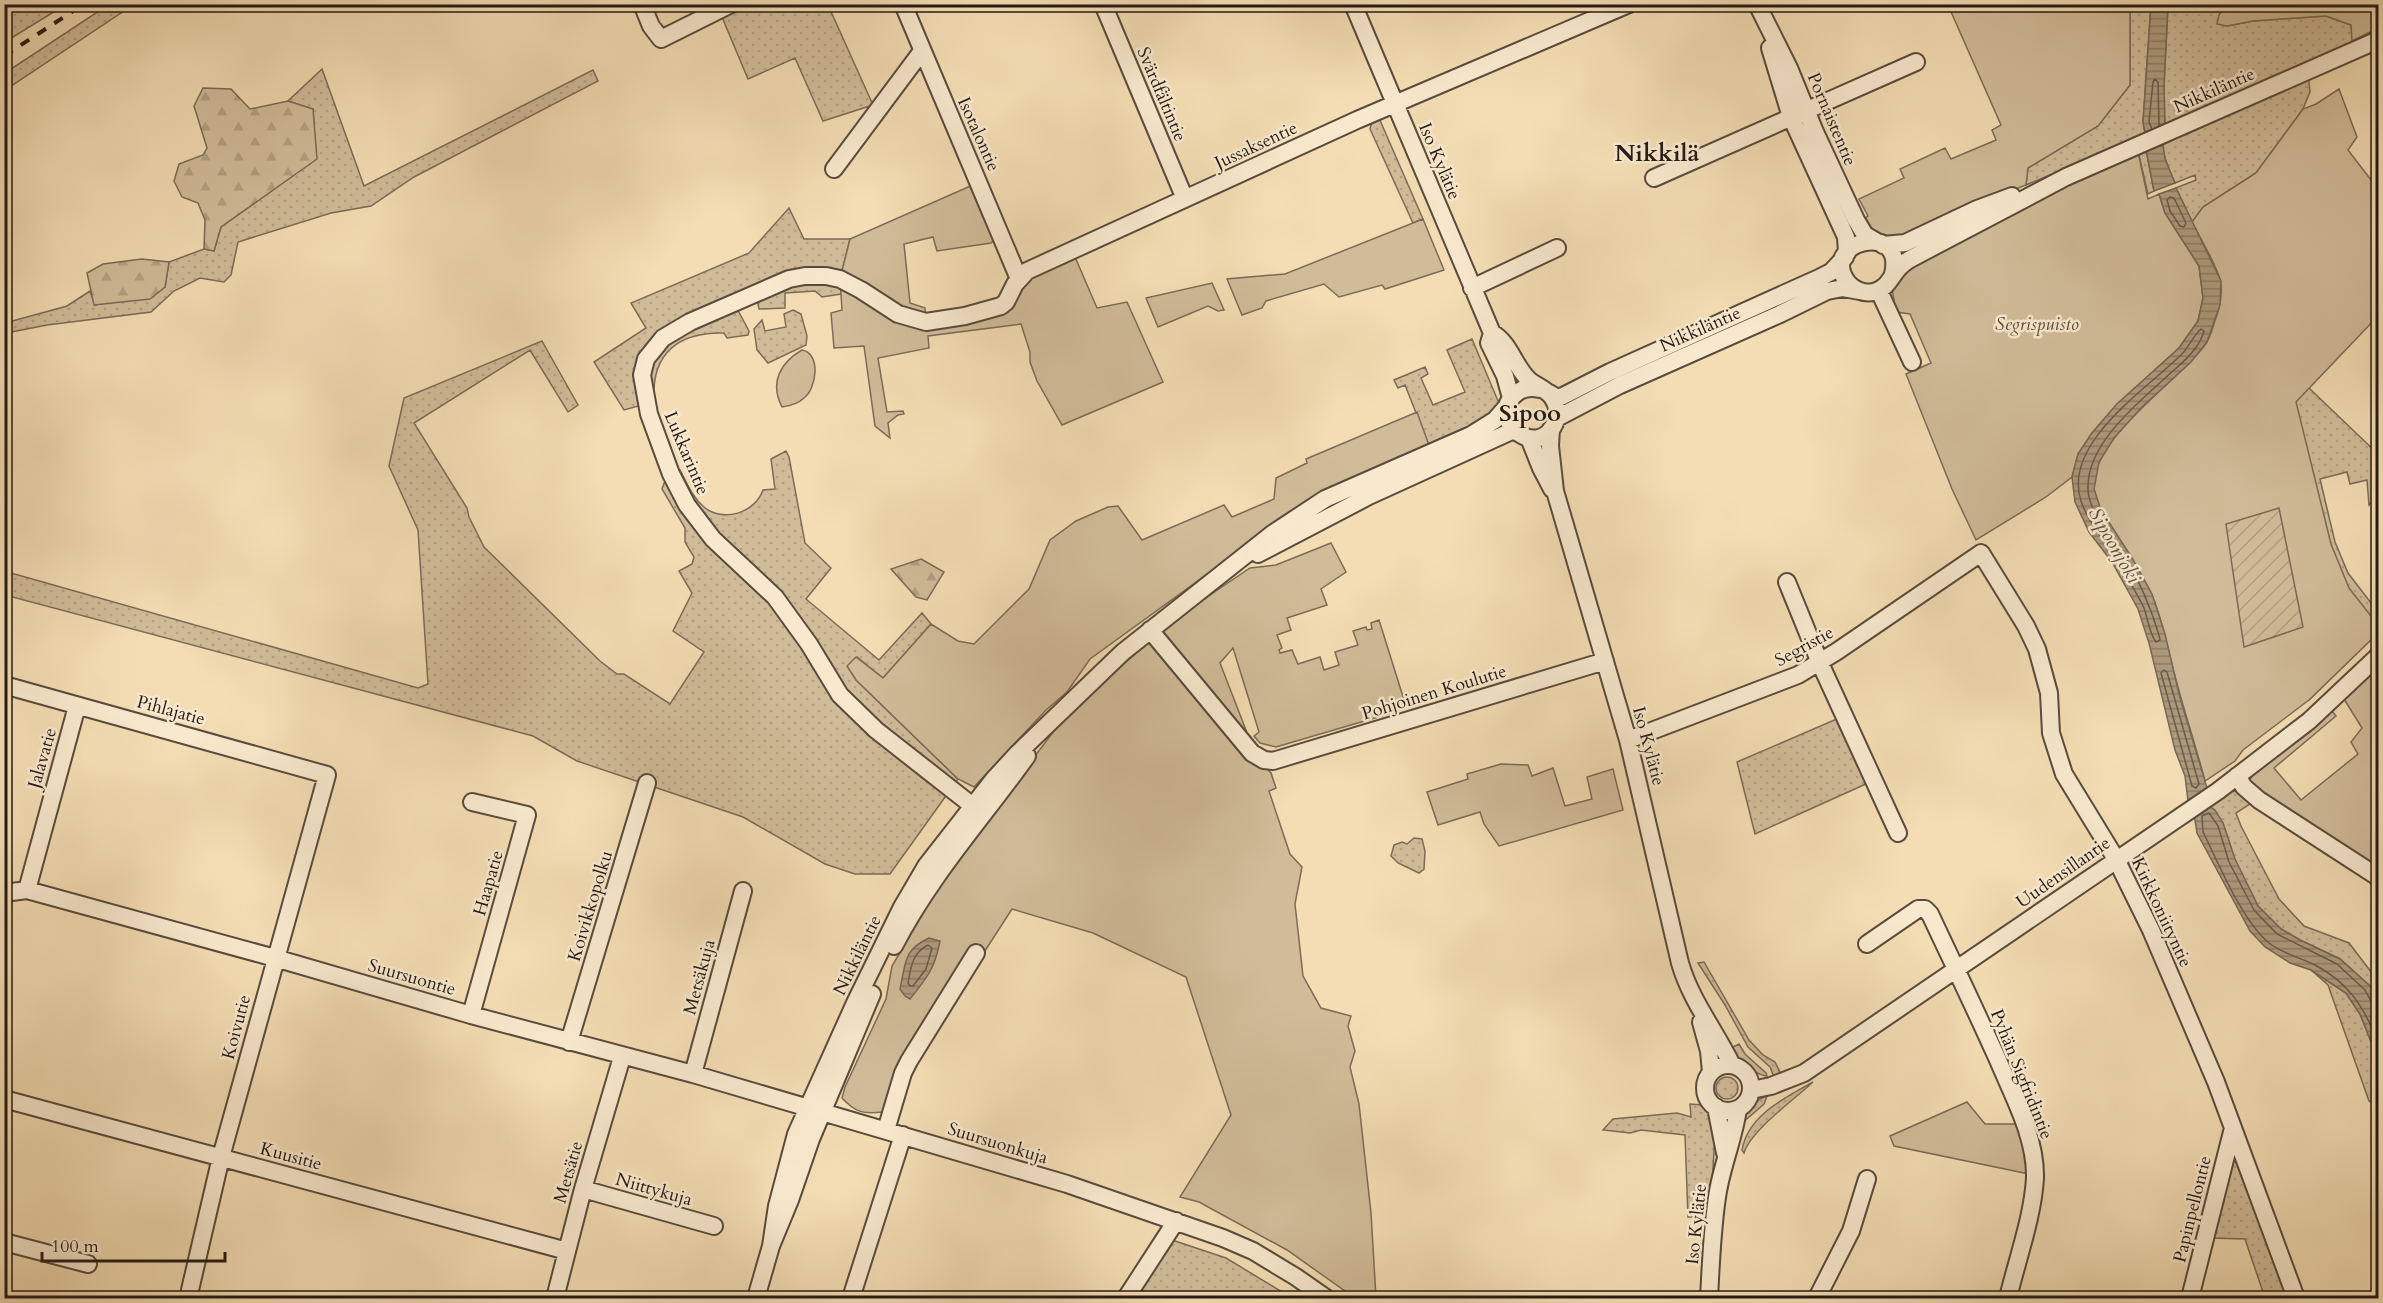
<svg xmlns="http://www.w3.org/2000/svg" width="2383" height="1303" font-family="Cardo,serif">
  <defs>
    <pattern id="grass-dots" width="8" height="8" patternUnits="userSpaceOnUse" patternTransform="scale(1.5)"><rect width="8" height="8" fill="#d1bc99"/><path d="M2 2h.1M6 6h.1" fill="none" stroke="#b3a183" stroke-width="1.8" stroke-linecap="round"/></pattern>
    <pattern id="forest-firs" width="22" height="20" patternUnits="userSpaceOnUse" patternTransform="scale(1.5)"><rect width="22" height="20" fill="#d1bc99"/><path d="M5 1l3.5 6h-7zM16 11l3.5 6h-7z" fill="#b3a183"/></pattern>
    <pattern id="garden-furrows" width="10" height="10" patternUnits="userSpaceOnUse" patternTransform="scale(1.5)"><rect width="10" height="10" fill="#d1bc99"/><path d="M-1 1l2-2M0 10L10 0M9 11l2-2" fill="none" stroke="#b3a183"/></pattern>
    <pattern id="water-rules" width="6" height="5" patternUnits="userSpaceOnUse" patternTransform="scale(1.5)"><rect width="6" height="5" fill="#ae9b7e"/><path d="M0 2.5h6" fill="none" stroke="#8d7e66"/></pattern>
  </defs>
  <rect width="100%" height="100%" fill="#f4ddb4"/>
  <filter id="stains"><feTurbulence type="fractalNoise" baseFrequency=".00333" numOctaves="4"/><feColorMatrix values="0 0 0 0 .2 0 0 0 0 .09 0 0 0 0 .02 0 0 0 .5 -.17"/></filter>
  <radialGradient id="worn" r=".72"><stop offset=".6" stop-color="#630" stop-opacity="0"/><stop offset="1" stop-color="#630" stop-opacity=".3"/></radialGradient>
  <path fill="url(#grass-dots)" stroke="#7b6b57" stroke-width="1.5" d="M5 4H65V5L5 42Z
    M108 5H133L5 90V73Z
    M731 5H828L873 105 823 121 795 58 748 79 719 10Z
    M2130 5H2151L2143 122 2146 139 2111 149 2026 185 2028 168 2098 126 2130 85Z
    M2168 5H2227L2219 15 2218 23 2227 26 2253 21 2326 16 2351 25 2355 50 2308 71 2310 92 2303 109 2256 173 2203 207 2192 222 2176 188 2196 180 2195 175 2175 183C2168 167 2158 147 2165 130L2164 86Z
    M322 69 364 186 593 70 598 81 414 177 371 206 331 213 238 242 231 275 224 282 200 278 174 291 151 312 47 325 6 333 5 323 67 306 90 291 95 305 165 287 169 262 204 249 214 251 221 227 316 159 313 109 288 101Z
    M1379 118 1423 219 1413 223 1370 129 1372 121Z
    M2145 144 2154 191 2148 194 2137 147Z
    M789 208 804 239H850L840 279 841 294 822 297 815 291 785 293V308L759 309 756 294 734 303 749 331 748 335 727 338 724 333C686 332 656 347 654 389L644 388 646 404 624 410 594 362 646 328 631 303 749 253Z
    M793 310 801 314 807 336 806 345 768 363 757 350 754 329 762 320 765 331 786 327 784 314Z
    M1472 339 1501 408 1485 423 1430 448 1405 385 1398 388 1394 380 1425 367 1428 374 1421 378 1433 405 1465 392 1447 350Z
    M542 341 578 405 568 412 530 350 414 423 467 508 469 517 484 547 600 661 617 674H624L670 704 704 652 673 631 692 593 679 571 692 564 694 557 685 542V528L662 489 666 478 680 470C687 483 692 497 704 507 723 523 755 513 763 490L775 489 771 459 786 451 789 457 805 543 831 568 806 599 879 660 922 613 931 624 883 678 857 657 848 666 856 680 958 779 890 874H855L825 864 743 817 577 761 533 736 5 595 4 571 418 688 428 684 418 530 389 466 404 398Z
    M2299 382 2309 388 2378 454V496L2369 505 2367 480 2350 484 2347 472 2320 479 2335 542 2348 573 2378 612V633L2309 700 2238 478Z
    M1839 718 1868 783 1755 834 1737 762Z
    M2238 791 2253 802 2236 813 2241 826 2279 899 2304 926 2349 943 2378 981V1004L2370 986 2340 959 2300 940 2281 929 2258 906 2235 860 2223 823 2207 805 2229 792Z
    M1414 838 1422 839 1425 851 1424 869 1419 873 1398 863 1391 856 1394 845 1402 842 1407 844Z
    M1704 962 1749 1040 1763 1055 1775 1062 1781 1074 1774 1077 1770 1067 1748 1047 1725 1005 1698 963Z
    M2311 970 2346 993 2360 1014 2378 1059V1107L2369 1101 2328 985Z
    M1739 1044 1745 1054 1766 1073 1767 1076C1754 1075 1738 1059 1731 1048Z
    M1716 1088a11 11 0 1 1 22 0a11 11 0 1 1-22 0Z
    M1813 1082C1795 1099 1750 1131 1744 1153L1742 1150C1748 1115 1785 1098 1813 1082Z
    M1767 1096 1764 1104 1741 1124C1744 1109 1753 1101 1767 1096Z
    M1690 1104 1703 1105 1710 1111 1715 1134 1712 1186 1702 1217H1688L1685 1135 1641 1130 1630 1133 1603 1130 1613 1119 1677 1113 1691 1117Z
    M2236 1148 2291 1298H2265L2245 1239 2211 1238Z
    M1172 1240 1226 1258 1292 1298H1134Z"/>
  <path fill="url(#forest-firs)" stroke="#7b6b57" stroke-width="1.5" d="M203 88 231 89 250 109 288 101 313 109 317 159 221 227 214 251 204 249 205 220 198 203 182 197 174 181 179 164 203 155 207 148 194 106Z
    M142 259 169 262 165 287 150 299 94 305 87 273 103 264Z
    M921 559 944 572 927 600 916 597 891 569Z"/>
  <path fill="#d1bc99" stroke="#7b6b57" stroke-width="1.5" d="M2227 4 2378 5V28L2352 41 2351 25 2326 16 2253 21 2227 26 2217 24 2219 15Z
    M1948 5H2130V85L2098 126 2028 168 2026 185 1961 210 1904 237 1885 236 1874 230 1863 220 1868 216 1859 199 1904 178 1900 169 1945 148 1951 159 1996 140 1992 130 2001 125Z
    M2339 89 2357 137 2348 150 2378 189V316L2296 402 2331 544 2349 588 2378 625V633L2309 700 2243 750 2235 761 2205 781C2196 746 2184 711 2175 676 2167 648 2163 619 2151 593 2139 566 2097 514 2094 490 2088 440 2178 382 2205 345 2211 337 2213 325 2217 315 2220 305 2223 290 2220 279 2214 260 2201 240 2192 222L2203 207 2256 173 2303 109 2316 104Z
    M2137 147 2148 199 2159 194 2165 213 2199 266 2203 298 2198 321 2179 348 2117 404 2092 433 2078 454 2072 477 2046 497 1976 540 1952 489 1906 374 1931 363 1910 314 1896 312 1892 288 1902 270Z
    M975 184 1000 234 991 243 937 251 933 237 904 244 910 303 925 308 926 322 1001 306 1019 279 1072 250 1097 308 1127 302 1163 382 1062 425 1037 381 1030 362V352L1021 324 928 336 929 348 878 358 887 412 903 411 904 414 898 415 888 423 890 438 875 426 864 346 834 348 831 313 842 310 840 279 850 239Z
    M1423 219 1444 270 1385 289 1382 285 1339 297 1324 284 1266 301 1262 308 1242 315 1227 279 1285 274Z
    M1212 283 1224 310 1218 311 1208 306 1158 327 1146 298Z
    M802 350C821 353 817 388 804 398 799 403 789 406 782 407 769 382 781 362 802 350Z
    M1417 412 1430 448 1282 520 1090 659 1067 692 1046 710 974 787 958 779 856 680 847 666 856 657 883 678 931 624 958 641 974 644 1029 589 1050 540 1076 521 1108 507 1118 506 1142 540 1224 505 1232 517 1274 499 1276 478 1307 463 1306 459Z
    M1331 543 1346 572 1321 589 1327 605 1287 618 1291 630 1277 635 1282 648 1279 650 1280 653 1292 650 1298 664 1320 657 1324 670 1339 665 1335 652 1358 645 1353 631 1366 627 1367 630 1372 629 1371 623 1379 620 1405 703 1395 712 1276 747 1260 743 1254 736 1259 732 1233 648 1220 663 1256 756 1271 773 1276 788 1269 791 1290 854 1302 867 1295 904 1303 976 1321 1008 1351 1016 1348 1026 1355 1051 1350 1067 1359 1104 1371 1213 1376 1298H1355L1287 1250 1199 1202 1180 1197 1231 1115 1186 977 1093 933 1012 909 983 954 970 947 902 1056 883 1112C863 1114 856 1113 842 1098L845 1087 886 999 892 966 932 898 976 834 1063 719 1114 672 1182 614 1250 568 1276 565Z
    M2378 666V877L2248 783C2258 760 2311 727 2332 711L2336 716 2274 768 2301 800 2358 754 2351 742 2362 728 2344 699Z
    M1501 764 1528 765 1532 776 1553 768 1565 806 1592 799 1587 777 1613 769 1623 810 1499 846 1484 824 1480 812 1438 825 1427 792 1468 779 1467 774Z
    M1967 1102 1985 1124H2019L2029 1174 1894 1146 1890 1136Z"/>
  <path fill="url(#garden-furrows)" stroke="#7b6b57" stroke-width="1.5" d="M2279 508 2303 627 2244 647 2226 524Z"/>
  <path fill="url(#water-rules)" stroke="#776754" stroke-width="1.5" d="M2151 5H2168L2164 86 2165 130 2146 139 2143 122Z
    M2162 137 2165 159 2175 183 2154 191 2145 144Z
    M2176 188 2221 281 2220 305 2207 342 2191 362 2142 407 2114 438 2099 462 2094 489 2101 510 2132 558 2152 594 2165 634 2180 698 2207 788 2188 801 2185 776 2175 750 2149 643 2138 609 2112 562 2089 532 2075 502 2072 477 2078 454 2092 433 2117 404 2179 348 2198 321 2203 298 2199 266 2165 213 2159 194Z
    M2207 805 2215 810 2223 823 2235 859 2258 906 2281 929 2300 940 2340 959 2370 986 2378 1004V1059L2360 1014 2346 993 2311 970 2290 963 2265 947 2250 931 2197 833 2194 814Z
    M929 938 940 941C935 968 927 978 910 999L905 996 900 989C906 963 903 950 929 938Z"/>
  <g fill="none" stroke-linecap="round" stroke-linejoin="round">
    <path stroke="#6a5a4a" stroke-width="1.5" d="M2152 129 2149 122 2153 82 2155 79 2158 82 2159 126
      M2170 197 2174 198 2186 223 2184 227 2180 226 2170 211 2167 200Z
      M2201 329 2204 331C2200 347 2186 360 2174 370 2143 399 2086 442 2088 489 2088 512 2115 541 2127 560 2141 584 2151 609 2159 635L2160 640 2156 642C2149 633 2148 619 2144 608 2137 593 2127 578 2119 564 2107 542 2089 525 2081 501 2062 443 2147 389 2182 354 2189 347 2193 336 2201 329Z
      M2164 670 2167 672 2199 784 2196 788 2192 786 2161 673Z
      M928 945 932 948 926 969 913 986H910L908 983C911 967 912 953 928 945Z
      M2378 1005 2372 1003 2365 990 2337 964 2277 934 2254 910 2229 862 2218 826 2209 813 2202 816 2203 832C2219 864 2242 921 2269 943 2283 954 2299 957 2315 965 2349 983 2363 1006 2378 1041"/>
    <defs>
      <path id="minor" d="M642 4 651 26 661 39 731 4
        M903 4 1019 279
        M1103 4 1185 199
        M1353 4 1492 333C1510 343 1514 366 1529 380 1536 386 1546 389 1552 397 1557 404 1559 414 1555 423 1537 463 1483 416 1518 392 1525 387 1532 387 1540 389
        M1757 4 1789 68 1815 132 1856 220 1865 235 1877 242
        M1770 48 1791 117 1846 237 1847 253
        M834 169 922 51
        M1654 178 1916 62
        M1883 245 1905 243 1977 209 2012 196
        M1893 274C1906 219 1816 242 1848 283 1854 290 1864 294 1873 292 1889 289 1891 274 1902 265 1905 262 1910 259 1914 257L2066 177 2378 40
        M1472 288 1557 248
        M1879 291 1912 362
        M1492 333 1489 343 1505 376 1511 398
        M1549 393 1558 398 1563 396 1610 372 1821 277 1831 272 1845 257
        M1557 418 1620 385 1780 314 1827 291 1843 288 1860 291
        M1551 429 1550 446 1555 491 1628 740 1680 963C1691 1001 1715 1030 1732 1065
        M1529 438 1541 468 1552 489
        M1258 554 1369 496 1514 430
        M1787 582 1820 663 1898 833
        M1150 630 1252 753 1264 760 1273 761 1605 661
        M4 685 327 775 221 1157 190 1290
        M1628 740 1798 675 1836 652 1981 553 2026 626 2037 649 2049 693 2051 733 2064 774 2116 859 2151 930 2216 1082 2296 1298
        M2237 776 2244 787 2259 800 2378 877
        M983 814 876 730 840 695 809 644 775 597 713 539 687 505 671 474 649 414 642 375 646 359 663 338 690 322 789 279 805 276H826L840 279 861 290 898 314 926 322 965 316 1001 306 1006 302 1015 284 1027 271 1357 120 1629 4
        M27 890 77 706
        M4 893 27 890 275 958 471 1015 693 1074 1067 1184 1223 1238 1253 1251 1296 1277 1326 1298
        M1867 944 1918 909H1925L1930 914C1953 963 1976 1011 1998 1060 2013 1096 2036 1137 2035 1178 2033 1216 2017 1260 2008 1298
        M894 946C930 876 982 819 1027 756
        M471 1015 527 815 472 802
        M1701 1022 1709 1051 1711 1072
        M569 1042 647 783
        M1705 1088a23 23 0 1 1 46 0a23 23 0 1 1-46 0Z
        M693 1074 743 891
        M1751 1090 1771 1086 1804 1073 2218 791 2309 721 2378 656
        M4 1099 567 1251
        M1716 1107 1725 1153
        M886 1130 903 1073 909 1061 976 953
        M583 1189 714 1226
        M4 1242 88 1264
        M771 1246 777 1206 796 1134 855 1003 902 907 926 866 994 779 1017 754 1123 652 1272 534 1325 499 1471 435 1495 420 1508 405
        M555 1298 583 1189 622 1057
        M756 1298 771 1246 790 1200 811 1139 872 994
        M851 1298 903 1135
        M1126 1298 1176 1221
        M1709 1298C1711 1263 1712 1226 1718 1191 1723 1163 1734 1137 1738 1109
        M1817 1298 1851 1231 1867 1179
        M2190 1298 2233 1128"/>
    </defs>
    <use href="#minor" stroke="#594b3d" stroke-width="20"/>
    <use href="#minor" stroke="#f8e9ce" stroke-width="16"/>
    <path stroke="#251a15" stroke-width="4" stroke-dasharray="10 10" stroke-linecap="butt" d="M4 56 84 4"/>
  </g>
  <g text-anchor="middle" stroke-width="5" stroke-linejoin="round" paint-order="stroke">
    <g font-size="18" fill="#251a15" stroke="#f8e9ce">
      <text transform="translate(2214 90) rotate(-24)" y="6">Nikkiläntie</text>
      <text transform="translate(1162 94) rotate(67)" y="6">Svärdfältintie</text>
      <text transform="translate(1832 119) rotate(67)" y="6">Pornaistentie</text>
      <text transform="translate(979 134) rotate(66)" y="6">Isotalontie</text>
      <text transform="translate(1256 145) rotate(-25)" y="6">Jussaksentie</text>
      <text transform="translate(1440 161) rotate(67)" y="6">Iso Kylätie</text>
      <text transform="translate(1700 329) rotate(-24)" y="6">Nikkiläntie</text>
      <text transform="translate(687 453) rotate(67)" y="6">Lukkarintie</text>
      <text transform="translate(1804 646) rotate(-29)" y="6">Segristie</text>
      <text transform="translate(1434 692) rotate(-17)" y="6">Pohjoinen Koulutie</text>
      <text transform="translate(171 710) rotate(15)" y="6">Pihlajatie</text>
      <text transform="translate(1649 746) rotate(75)" y="6">Iso Kylätie</text>
      <text transform="translate(42 758) rotate(-74)" y="6">Jalavatie</text>
      <text transform="translate(2063 872) rotate(-35)" y="6">Uudensillantie</text>
      <text transform="translate(488 883) rotate(-74)" y="6">Haapatie</text>
      <text transform="translate(590 906) rotate(-73)" y="6">Koivikkopolku</text>
      <text transform="translate(2162 912) rotate(65)" y="6">Kirkkoniityntie</text>
      <text transform="translate(857 955) rotate(-64)" y="6">Nikkiläntie</text>
      <text transform="translate(412 977) rotate(16)" y="6">Suursuontie</text>
      <text transform="translate(699 977) rotate(-75)" y="6">Metsäkuja</text>
      <text transform="translate(236 1027) rotate(-75)" y="6">Koivutie</text>
      <text transform="translate(2022 1074) rotate(68)" y="6">Pyhän Sigfridintie</text>
      <text transform="translate(998 1143) rotate(17)" y="6">Suursuonkuja</text>
      <text transform="translate(291 1156) rotate(15)" y="6">Kuusitie</text>
      <text transform="translate(568 1172) rotate(-74)" y="6">Metsätie</text>
      <text transform="translate(654 1189) rotate(16)" y="6">Niittykuja</text>
      <text transform="translate(2192 1209) rotate(-76)" y="6">Papinpellontie</text>
      <text transform="translate(1696 1224) rotate(-84)" y="6">Iso Kylätie</text>
    </g>
    <g font-size="18" font-style="italic" fill="#594b3d" stroke="#f8e9ce">
      <text x="2037" y="330">Segrispuisto</text>
    </g>
    <g font-size="20" font-style="italic" fill="#5c4e3f" stroke="#f8e9ce">
      <text transform="translate(2115 545) rotate(60)" y="7">Sipoonjoki</text>
    </g>
    <g font-size="24" font-weight="bold" fill="#251a15" stroke="#f8e9ce">
      <text x="1657" y="161">Nikkilä</text>
      <text x="1530" y="421">Sipoo</text>
    </g>
  </g>
  <rect width="2383" height="1303" fill="none" stroke="#f4ddb4" stroke-width="24"/>
  <rect x="6" y="6" width="2371" height="1291" fill="none" stroke="#251a15" stroke-width="3"/>
  <rect x="12" y="12" width="2359" height="1279" fill="none" stroke="#251a15" stroke-width="1.5"/>
  <path d="M42 1252v9h183v-9" fill="none" stroke="#251a15" stroke-width="3"/>
  <text x="51" y="1252" font-size="18" fill="#251a15" stroke="#f8e9ce" stroke-width="4.5" paint-order="stroke">100 m</text>
  <rect width="100%" height="100%" filter="url(#stains)"/>
  <rect width="100%" height="100%" fill="url(#worn)"/>
</svg>
